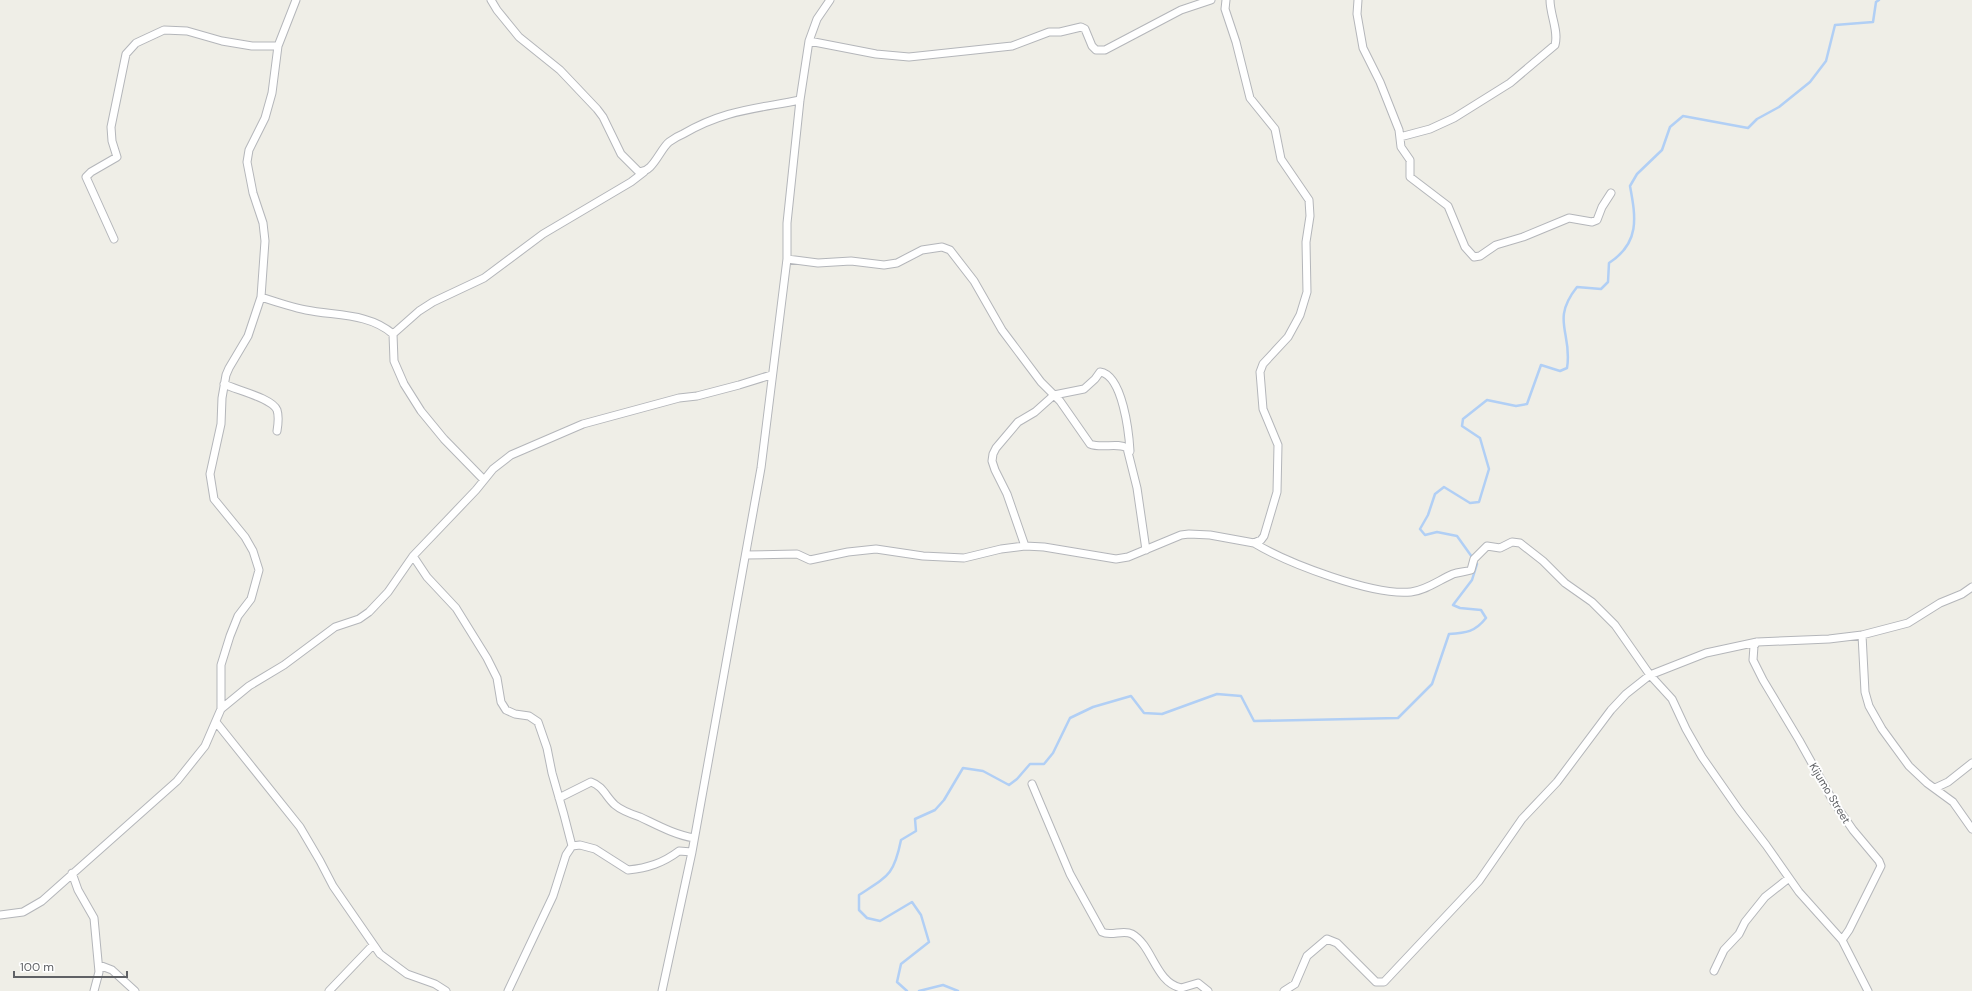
<svg xmlns="http://www.w3.org/2000/svg" width="1972" height="991" font-family="'DM Sans',sans-serif">
  <rect width="100%" height="100%" fill="#efeee7"/>
  <g fill="none" stroke-linecap="round" stroke-linejoin="round">
    <path stroke="#b1cff5" stroke-width="2.5" d="M907 991 897 982 901 964 929 942 921 915 912 902 880 921 867 918 859 910V895C888 876 894 875 901 840L916 831 915 819 935 810 944 800 963 768 983 771 1009 785 1017 779 1030 764H1044L1053 753 1070 718 1093 707 1131 696 1144 713 1162 714 1217 694 1241 696 1254 721 1398 718 1432 684 1449 634C1466 633 1475 632 1486 618L1481 610 1460 608 1453 605 1472 580 1477 564 1457 536 1437 532 1425 535 1420 529 1428 515 1435 494 1444 487 1470 503 1479 502 1489 469 1480 438 1462 426 1463 419 1487 400 1516 406 1527 404 1541 365 1560 371 1567 368C1573 333 1550 321 1577 287L1601 289 1608 282 1609 263C1640 243 1636 218 1630 186L1637 174 1662 150 1670 127 1683 116 1748 128 1757 119 1779 107 1810 82 1826 61 1835 25 1873 22 1876 2 1879 0
      M919 991 943 985 958 991"/>
    <defs>
      <path id="street" d="M491 0 497 10 519 37 560 70 597 109 603 117 621 154 638 171C652 175 660 149 669 142 673 139 678 136 683 134 724 110 755 109 800 100
        M1358 0 1357 14 1363 48 1380 82 1399 130 1401 147 1410 160V177L1448 206 1465 247 1474 257 1480 256 1496 245 1523 237 1569 218 1592 222 1597 220 1602 207 1611 193
        M809 41 876 54 909 57 1012 46 1049 32H1060L1081 27 1085 29 1092 46 1096 50H1105L1181 10 1211 0
        M1400 137 1430 129 1454 118 1510 83 1555 45C1559 31 1550 15 1550 0
        M114 239 86 177 91 172 117 157 112 141 111 127 126 54 136 43 164 30 187 31 222 41 252 46H278
        M787 259 818 263 851 261 884 265 897 263 922 250 942 247 950 250 974 281 1002 330 1041 382 1060 401 1090 444C1102 449 1117 442 1127 448L1137 488 1146 550
        M261 297C276 302 291 307 306 310 336 316 369 313 393 334L394 361 404 384 421 411 444 439 484 480
        M393 334 419 311 433 302 484 278 543 234 631 182 644 172
        M224 384C236 390 272 398 277 410 279 416 278 425 277 431
        M1254 543C1287 563 1373 596 1411 592 1427 590 1439 580 1453 574 1459 572 1465 572 1471 570L1474 559 1487 546 1500 548 1512 542 1520 543 1543 561 1565 583 1592 602 1615 625 1650 675 1672 699 1686 729 1702 757 1739 810 1766 845 1799 892 1842 940 1868 991
        M1025 546 1007 494 995 470 992 461 993 454 996 448 1018 422 1035 412 1054 395 1084 389 1095 379 1100 372C1123 375 1129 434 1130 451
        M746 555 797 554 810 560 848 552 876 549 923 556 964 558 1001 549 1025 546 1044 547 1116 559 1128 557 1181 535 1189 534 1210 535 1254 543 1261 540 1264 536 1277 492 1278 445 1263 409 1260 372 1263 364 1288 337 1300 315 1307 292 1306 242 1310 216 1309 200 1281 159 1275 129 1250 98 1236 42 1225 9 1226 0
        M413 556 427 577 456 608 487 658 497 678 501 702 506 710 515 714 529 716 538 722 547 748 552 773 564 815 572 846
        M1862 635 1865 692 1869 706 1882 729 1909 766 1927 783 1953 802 1972 829
        M1757 642 1754 646 1753 660 1763 680 1799 740 1833 801 1853 830 1879 861 1881 866 1849 930 1842 940
        M221 709 249 686 284 665 335 627 359 619 369 612 388 592 413 556 476 490 493 469 511 455 583 424 679 398 697 396 739 385 771 375
        M216 722 300 827 320 861 333 886 380 954 407 974 435 984 446 991
        M1032 784 1070 874 1102 932C1111 937 1123 929 1132 934 1153 946 1155 982 1181 988L1198 983 1208 991
        M1935 788 1948 782 1972 763
        M559 798 591 782C603 786 606 797 615 805 622 811 631 814 640 817 657 825 675 835 694 838
        M72 873 78 890 94 918 99 972 94 991
        M0 915 23 912 42 901 177 781 205 746 221 709V665L230 636 238 616 251 599 259 570 253 551 245 537 214 499 210 474 221 424 222 398 226 375 229 368 248 336 261 297 265 241 263 223 253 193 247 162 249 150 265 118 272 93 278 46 296 0
        M99 965 112 970 135 991
        M1714 971 1724 950 1739 934 1745 922 1765 897 1789 878
        M329 991 373 945
        M508 991 553 896 566 855 572 846 580 845 595 849 628 870C648 868 663 863 679 851L692 852
        M662 991 692 852 761 468 787 259V223L800 100 809 41 817 19 830 0
        M1284 991 1295 984 1307 956 1327 939 1337 943 1376 982H1384L1479 881 1522 819 1557 782 1611 710 1626 694 1650 675 1706 653 1757 642 1829 639 1862 635 1908 623 1940 603 1962 594 1972 587"/>
    </defs>
    <use href="#street" stroke="#b4b6ba" stroke-width="9"/>
    <use href="#street" stroke="#fff" stroke-width="7"/>
  </g>
  <g text-anchor="middle" stroke-width="4" stroke-linejoin="round" paint-order="stroke">
    <g font-size="11" fill="#5f6165" stroke="#fff">
      <text transform="translate(1830 793) rotate(59)" y="4">Kijumo Street</text>
    </g>
  </g>
  <path d="M14 971v6h113v-6" fill="none" stroke="#5f6165" stroke-width="2"/>
  <text x="20" y="971" font-size="12" fill="#5f6165" stroke="#ffffff" stroke-width="3" paint-order="stroke">100 m</text>
</svg>
